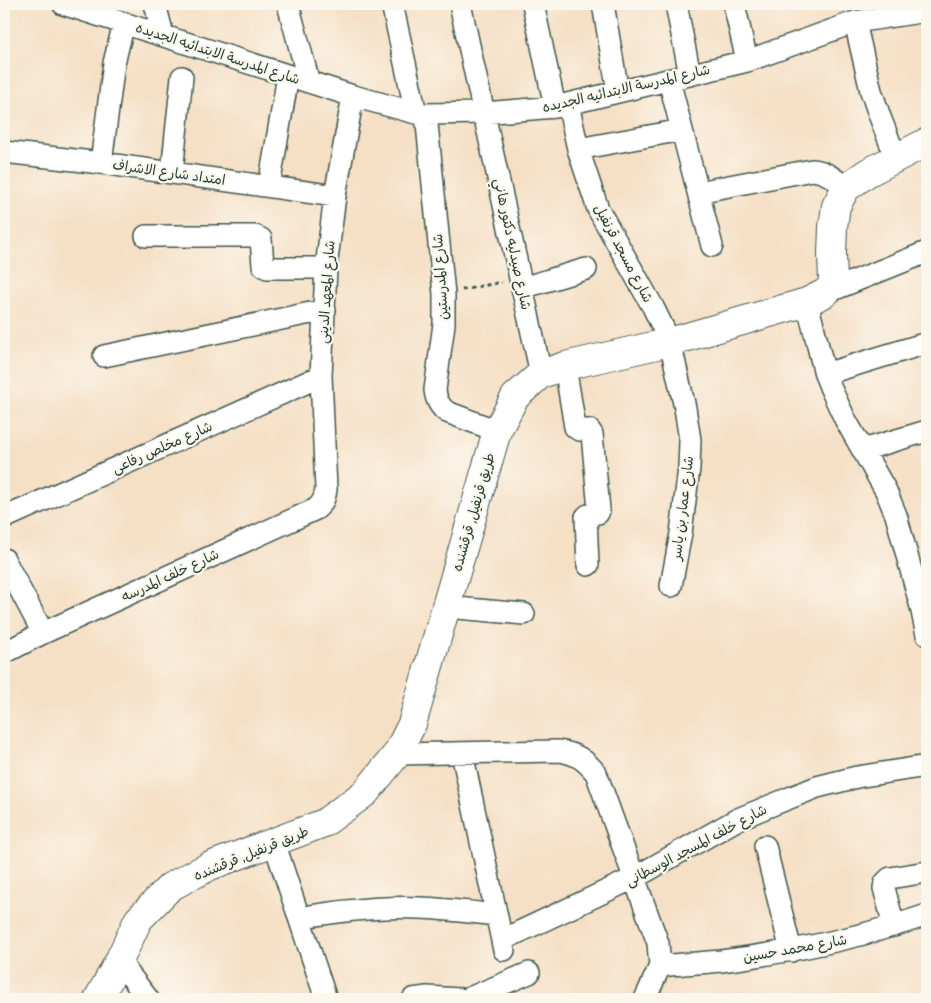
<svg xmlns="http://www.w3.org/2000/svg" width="931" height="1003" font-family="Delius,'Playpen Sans Arabic',sans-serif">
  <rect width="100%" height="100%" fill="#fbf7ec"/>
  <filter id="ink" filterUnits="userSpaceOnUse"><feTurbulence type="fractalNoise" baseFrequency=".02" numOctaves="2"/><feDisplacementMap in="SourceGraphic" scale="10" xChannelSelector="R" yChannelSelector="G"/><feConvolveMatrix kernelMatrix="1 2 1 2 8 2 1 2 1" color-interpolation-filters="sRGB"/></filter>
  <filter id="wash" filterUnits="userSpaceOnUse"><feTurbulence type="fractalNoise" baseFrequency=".0096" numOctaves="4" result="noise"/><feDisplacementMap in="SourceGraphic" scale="20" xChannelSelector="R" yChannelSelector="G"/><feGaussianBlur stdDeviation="1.12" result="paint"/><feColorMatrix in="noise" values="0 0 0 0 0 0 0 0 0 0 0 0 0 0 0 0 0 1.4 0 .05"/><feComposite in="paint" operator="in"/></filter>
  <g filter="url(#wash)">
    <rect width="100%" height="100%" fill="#f5dfc5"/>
  </g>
  <g filter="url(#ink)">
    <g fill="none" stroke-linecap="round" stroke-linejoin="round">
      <defs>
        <path id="street" d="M63 4 353 96 416 113 426 114 484 113 555 107 747 61 855 22 927 11
          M155 4 163 35
          M288 4 309 82
          M392 4 416 113
          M460 4 541 374
          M533 4 555 107
          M603 4 618 92
          M676 4 690 75
          M734 4 747 61
          M855 22 871 91 880 117 896 158
          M669 80 712 246
          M568 104 578 149 598 209 653 307 670 342 685 408 690 440 689 468 681 533 671 586
          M426 114 444 294V324L435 390C436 400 439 406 447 412L497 431
          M578 149 682 130
          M4 152 101 163 335 196
          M101 163 114 63 124 23
          M172 172 182 77
          M269 186 288 76
          M698 192 812 170C826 171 835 179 846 188
          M146 236H255L261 239 263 265 267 268H326
          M522 288 586 269
          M825 293 927 252
          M807 302 825 374 831 389 845 419 886 491 896 515 921 607 927 635
          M104 356 325 310
          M565 366 575 427 579 430H589L592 434 599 510 598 513 588 515 586 517 588 565
          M825 374 927 343
          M863 450 927 431
          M4 518 321 376
          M4 559 43 633
          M446 607 524 614
          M4 653 43 633 316 509C323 503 325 498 326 489L321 376 326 268 335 196 353 96
          M462 753 504 950
          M397 754 559 751C577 754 584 759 596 773L658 943 660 966 645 999
          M274 842 326 999
          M765 846 791 951
          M299 918C339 911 379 906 419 908 445 909 471 912 496 915
          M894 926 884 888 885 883 890 878 927 872
          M502 940 634 878 738 819 777 803 817 787 857 777 927 766
          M119 961 148 999
          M660 966C680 964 701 963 721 961 791 952 860 938 927 915
          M413 999 427 997 460 999
          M467 999 529 973"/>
        <path id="secondary" d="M98 999 119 961 138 920 170 887 210 866 324 823 365 793 397 754 412 724 497 431 515 397 541 374 565 366 670 342 807 302 825 293 832 286 833 281 832 254 833 227 836 206 846 188 867 173 927 142"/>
      </defs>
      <use href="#street" stroke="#3f554a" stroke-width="24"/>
      <use href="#secondary" stroke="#3f554a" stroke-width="30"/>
      <path stroke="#3f554a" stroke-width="3" stroke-dasharray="4 4" stroke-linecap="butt" d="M462 290 502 282"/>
      <use href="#street" stroke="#fff" stroke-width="21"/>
      <use href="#secondary" stroke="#fff" stroke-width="28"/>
    </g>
  </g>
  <g text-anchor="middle" stroke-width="4.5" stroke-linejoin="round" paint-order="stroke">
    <g font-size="14" fill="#1f3d34" stroke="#fbf7ec">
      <text transform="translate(218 53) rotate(18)" y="5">شارع المدرسة الابتدائيه الجديده</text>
      <text transform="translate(626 88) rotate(-13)" y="5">شارع المدرسة الابتدائيه الجديده</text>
      <text transform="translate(169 172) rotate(8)" y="5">امتداد شارع الاشراف</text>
      <text transform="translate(513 244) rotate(78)" y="5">شارع صيدليه دكتور هاني</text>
      <text transform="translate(624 253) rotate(62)" y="5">شارع مسجد قرنفيل</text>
      <text transform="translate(440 277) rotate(-94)" y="5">شارع المدرستين</text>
      <text transform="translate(326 292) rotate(-86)" y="5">شارع المعهد الدينى</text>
      <text transform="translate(162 447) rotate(-24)" y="5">شارع مخلص رفاعى</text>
      <text transform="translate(682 508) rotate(-83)" y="5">شارع عمار بن ياسر</text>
      <text transform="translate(473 512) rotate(-74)" y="5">طريق قرنفيل, قرقشنده</text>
      <text transform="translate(170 575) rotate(-25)" y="5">شارع خلف المدرسه</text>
      <text transform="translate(696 845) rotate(-28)" y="5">شارع خلف المسجد الوسطانى</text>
      <text transform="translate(251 853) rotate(-22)" y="5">طريق قرنفيل, قرقشنده</text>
      <text transform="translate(795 948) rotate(-10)" y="5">شارع محمد حسين</text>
    </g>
  </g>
  <rect width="931" height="1003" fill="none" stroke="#fbf7ec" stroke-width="20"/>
</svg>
